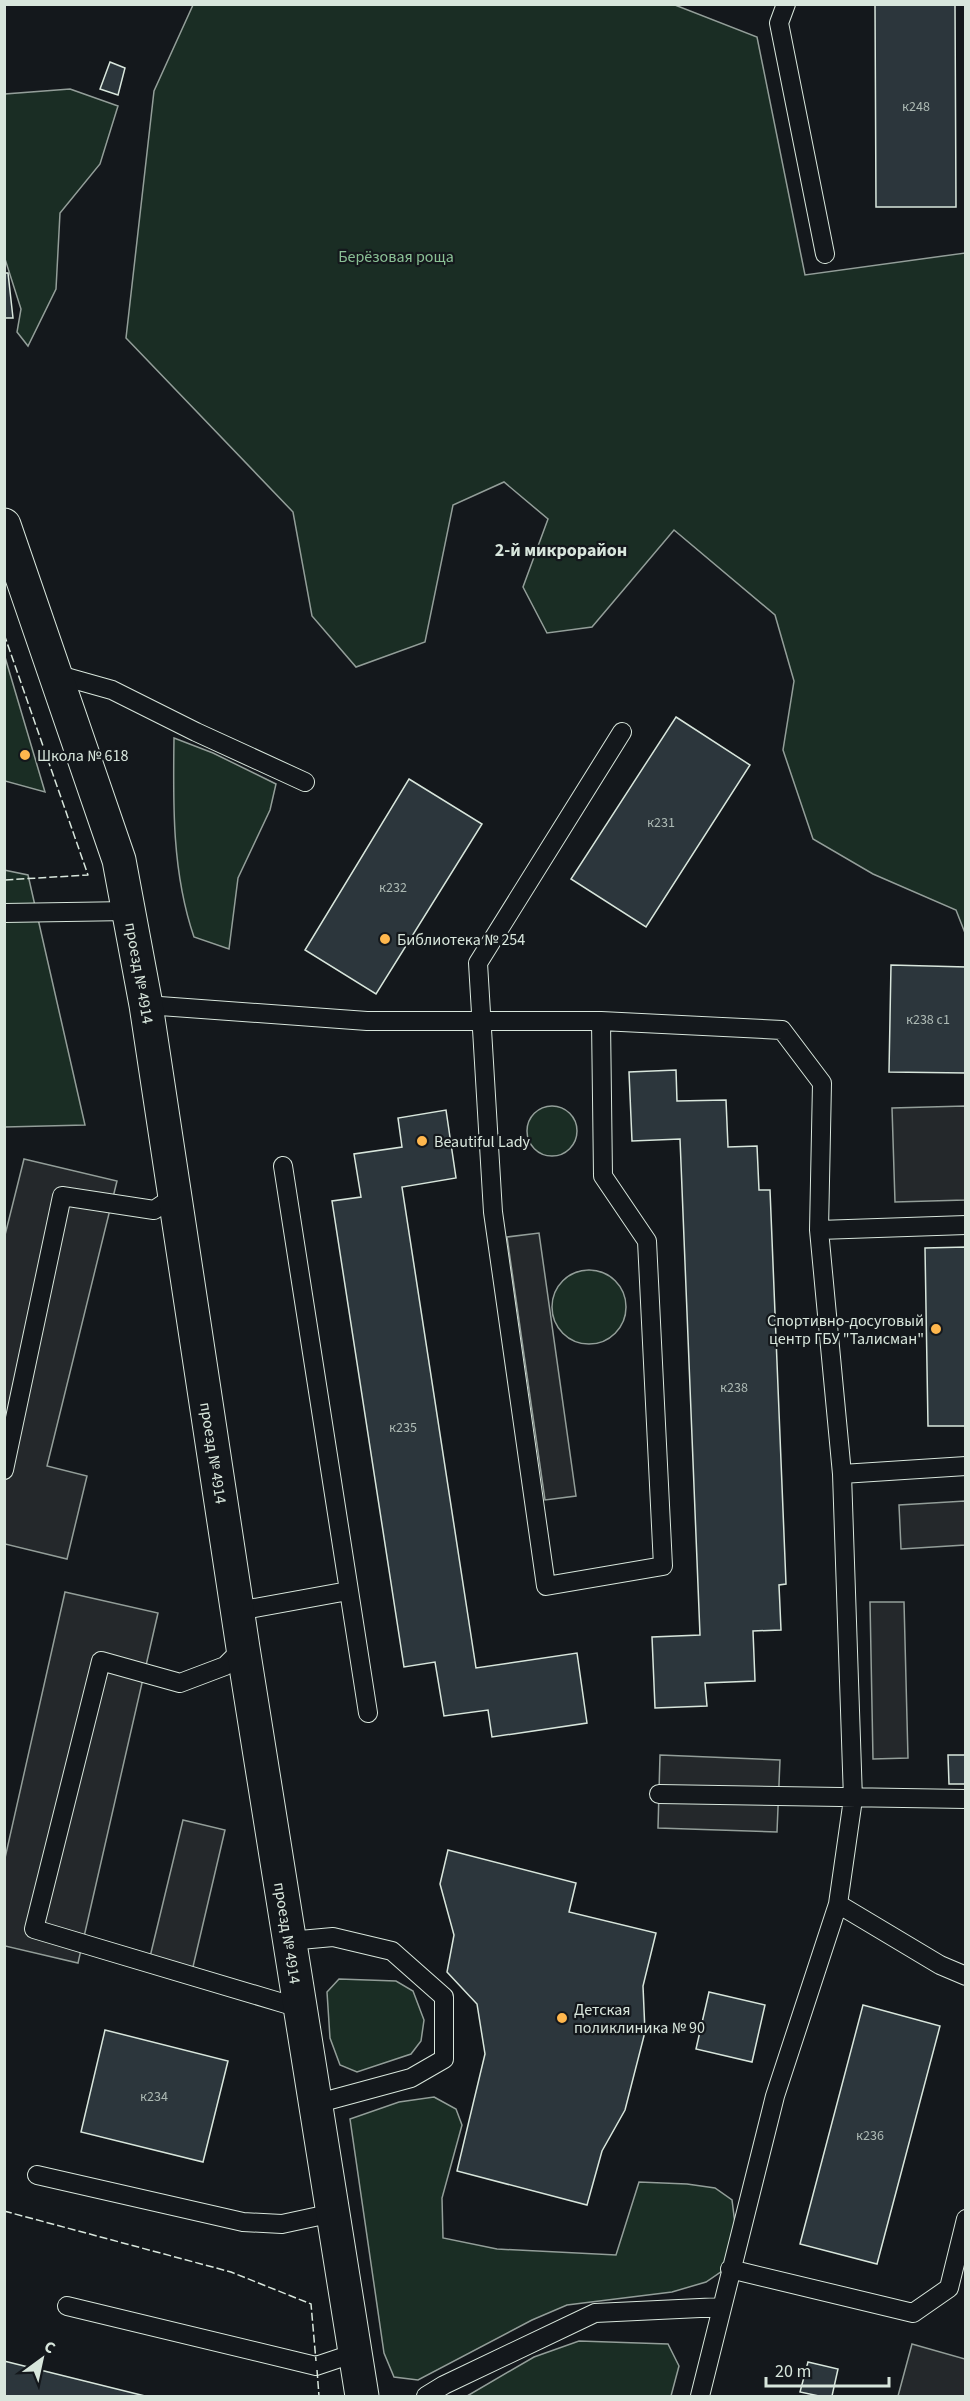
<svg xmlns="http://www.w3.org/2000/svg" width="970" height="2401" font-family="'Source Sans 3',sans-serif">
  <rect width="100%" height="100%" fill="#14181c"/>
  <path fill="#1a2d24" stroke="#939e99" stroke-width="1.5" d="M193 5H675L757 37 805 275 965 253V933L956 910 873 874 813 839 783 750 794 681 775 615 674 530 592 627 547 633 523 587 548 519 504 482 453 505 425 642 356 667 312 616 293 512 126 338 154 91Z
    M70 89 118 106 100 164 60 213 56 289 28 346 17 332 21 309 5 259V94Z
    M5 657 45 792 5 781Z
    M174 738 213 753 276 784 270 810 238 878 229 949 194 937C172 873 173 804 174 738Z
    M4 870 28 875 85 1125 5 1127Z
    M527 1131a25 25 0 1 1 50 0a25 25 0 1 1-50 0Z
    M552 1307a37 37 0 1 1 74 0a37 37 0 1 1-74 0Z
    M339 1979 396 1981 413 1991 424 2020 421 2041 411 2054 357 2072 340 2065 330 2038 327 1992Z
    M434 2097 456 2109 462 2125 442 2198 443 2238 497 2249 616 2255 639 2182 687 2184 715 2188 732 2200 735 2224 725 2269 706 2282 672 2292 567 2305 532 2320 418 2380 394 2377 384 2353 350 2119 399 2102Z
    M579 2341 668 2344 679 2366 671 2396H467L534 2357Z"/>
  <path fill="#24282b" stroke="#939e99" stroke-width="1.5" d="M965 1106V1200L895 1202 892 1108Z
    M24 1159 117 1181 47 1466 87 1476 67 1559 5 1544 4 1239Z
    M539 1233 576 1496 545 1500 507 1237Z
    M965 1501V1545L901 1549 899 1505Z
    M65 1592 158 1613 78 1963 5 1946V1858Z
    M870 1602H904L908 1758 873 1759Z
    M660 1755 780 1760 777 1832 658 1828Z
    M183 1820 225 1830 192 1971 149 1961Z
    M912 2344 965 2359V2396H898Z"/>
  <path fill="#2c363c" stroke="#d8e6dc" stroke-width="1.5" d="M875 4H955L956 207H876Z
    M110 62 125 68 118 95 100 89Z
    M4 273H8L13 318H4Z
    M676 717 750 765 646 927 571 879Z
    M409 779 482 824 376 994 305 950Z
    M891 965 966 967V1073L889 1072Z
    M676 1070 677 1101 726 1100 728 1147 757 1146 759 1190H770L786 1584 779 1585 781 1630 753 1631 755 1681 705 1683 707 1706 655 1708 652 1637 700 1635 680 1139 632 1141 629 1072Z
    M446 1110 456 1178 402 1187 476 1668 577 1653 587 1723 492 1737 488 1710 444 1716 435 1662 404 1667 332 1201 361 1197 354 1154 402 1147 398 1118Z
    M966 1247V1426H928L925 1248Z
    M948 1755H966V1784H949Z
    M448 1850 576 1883 569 1912 656 1933 643 1986 645 2032 625 2110 602 2151 587 2205 457 2171 485 2054 477 2004 447 1972 454 1935 440 1884Z
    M709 1992 765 2005 752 2062 696 2049Z
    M863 2005 940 2026 877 2264 800 2244Z
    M105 2030 228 2061 203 2162 81 2132Z
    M4 2361 145 2396H4Z
    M808 2362 838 2369 832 2396H819L800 2392Z"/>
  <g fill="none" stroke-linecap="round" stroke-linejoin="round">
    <defs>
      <path id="lane" d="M786 4 779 23 825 254
        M55 674 112 690 196 732 305 782
        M4 913 129 911
        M146 1005 367 1021H601L782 1030 822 1083 819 1230 842 1474 853 1799 838 1904 775 2096 700 2396
        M601 1021 603 1176 647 1241 663 1566 546 1586 493 1212 478 963 622 732
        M283 1166 368 1713
        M819 1230 966 1225
        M4 1470 62 1196 154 1210 175 1196
        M842 1474 966 1466
        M238 1611 348 1591
        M243 1648 225 1666 180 1683 101 1661 34 1929 286 2004 299 2005
        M659 1794 966 1799
        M838 1904 940 1965 966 1976
        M289 1941 333 1937 392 1951 444 1997V2059L411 2078 315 2104
        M37 2175 243 2222 282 2224 333 2213
        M730 2269 913 2313 949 2288 966 2219
        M67 2306 316 2366 355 2353
        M426 2396 444 2385 595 2313 721 2307"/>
      <path id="street" d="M4 525 119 860 146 1005 243 1648 362 2396"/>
    </defs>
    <use href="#lane" stroke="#d8e6dc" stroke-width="20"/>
    <use href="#street" stroke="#d8e6dc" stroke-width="35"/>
    <use href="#lane" stroke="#14181c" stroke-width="18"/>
    <use href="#street" stroke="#14181c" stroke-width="33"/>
    <path stroke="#d8e6dc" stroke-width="1.5" stroke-dasharray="8 3" stroke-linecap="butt" d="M4 634 88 875 4 880
      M4 2211 231 2272 311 2304 316 2361
      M317 2370 319 2396"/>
  </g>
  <g fill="#ffb74d" stroke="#14181c" stroke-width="2">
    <circle cx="25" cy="755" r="6"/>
    <circle cx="385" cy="939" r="6"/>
    <circle cx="422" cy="1141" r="6"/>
    <circle cx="936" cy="1329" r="6"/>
    <circle cx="562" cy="2018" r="6"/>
  </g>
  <g text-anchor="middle" stroke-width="4.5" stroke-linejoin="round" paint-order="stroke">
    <g font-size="14" fill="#adbab4">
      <text x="916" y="111">к248</text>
      <text x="661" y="827">к231</text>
      <text x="393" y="892">к232</text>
      <text x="928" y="1024">к238 с1</text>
      <text x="734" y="1392">к238</text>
      <text x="403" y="1432">к235</text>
      <text x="154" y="2101">к234</text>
      <text x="870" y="2140">к236</text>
    </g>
    <g font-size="16" fill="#8ac095" stroke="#14181c">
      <text x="396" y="262">Берёзовая роща</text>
    </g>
    <g font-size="16" fill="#d8e6dc" stroke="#14181c" text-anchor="start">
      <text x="37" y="761">Школа № 618</text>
      <text x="397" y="945">Библиотека № 254</text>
      <text x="434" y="1147">Beautiful Lady</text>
      <text x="924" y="1326" text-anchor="end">Спортивно-досуговый<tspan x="924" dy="18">центр ГБУ "Талисман"</tspan></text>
      <text x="574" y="2015">Детская<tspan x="574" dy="18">поликлиника № 90</tspan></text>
    </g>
    <g font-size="16" fill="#d8e6dc" stroke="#14181c">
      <text transform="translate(140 973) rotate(80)" y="6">проезд № 4914</text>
      <text transform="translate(214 1453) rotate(81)" y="6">проезд № 4914</text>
      <text transform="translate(288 1933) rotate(81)" y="6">проезд № 4914</text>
    </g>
    <g font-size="18" font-weight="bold" fill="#d8e6dc" stroke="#14181c">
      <text x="561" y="556">2-й микрорайон</text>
    </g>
  </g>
  <rect width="970" height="2401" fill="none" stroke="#d8e6dc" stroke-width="12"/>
  <g transform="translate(42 2359) rotate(33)" stroke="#14181c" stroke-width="4.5" paint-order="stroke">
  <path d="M0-4.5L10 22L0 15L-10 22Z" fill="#d8e6dc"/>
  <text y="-9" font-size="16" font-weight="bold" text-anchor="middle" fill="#d8e6dc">С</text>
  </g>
  <path d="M766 2377v9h123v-9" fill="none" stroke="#d8e6dc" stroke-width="3"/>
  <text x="775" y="2377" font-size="18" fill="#d8e6dc" stroke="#14181c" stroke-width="4.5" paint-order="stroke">20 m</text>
</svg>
